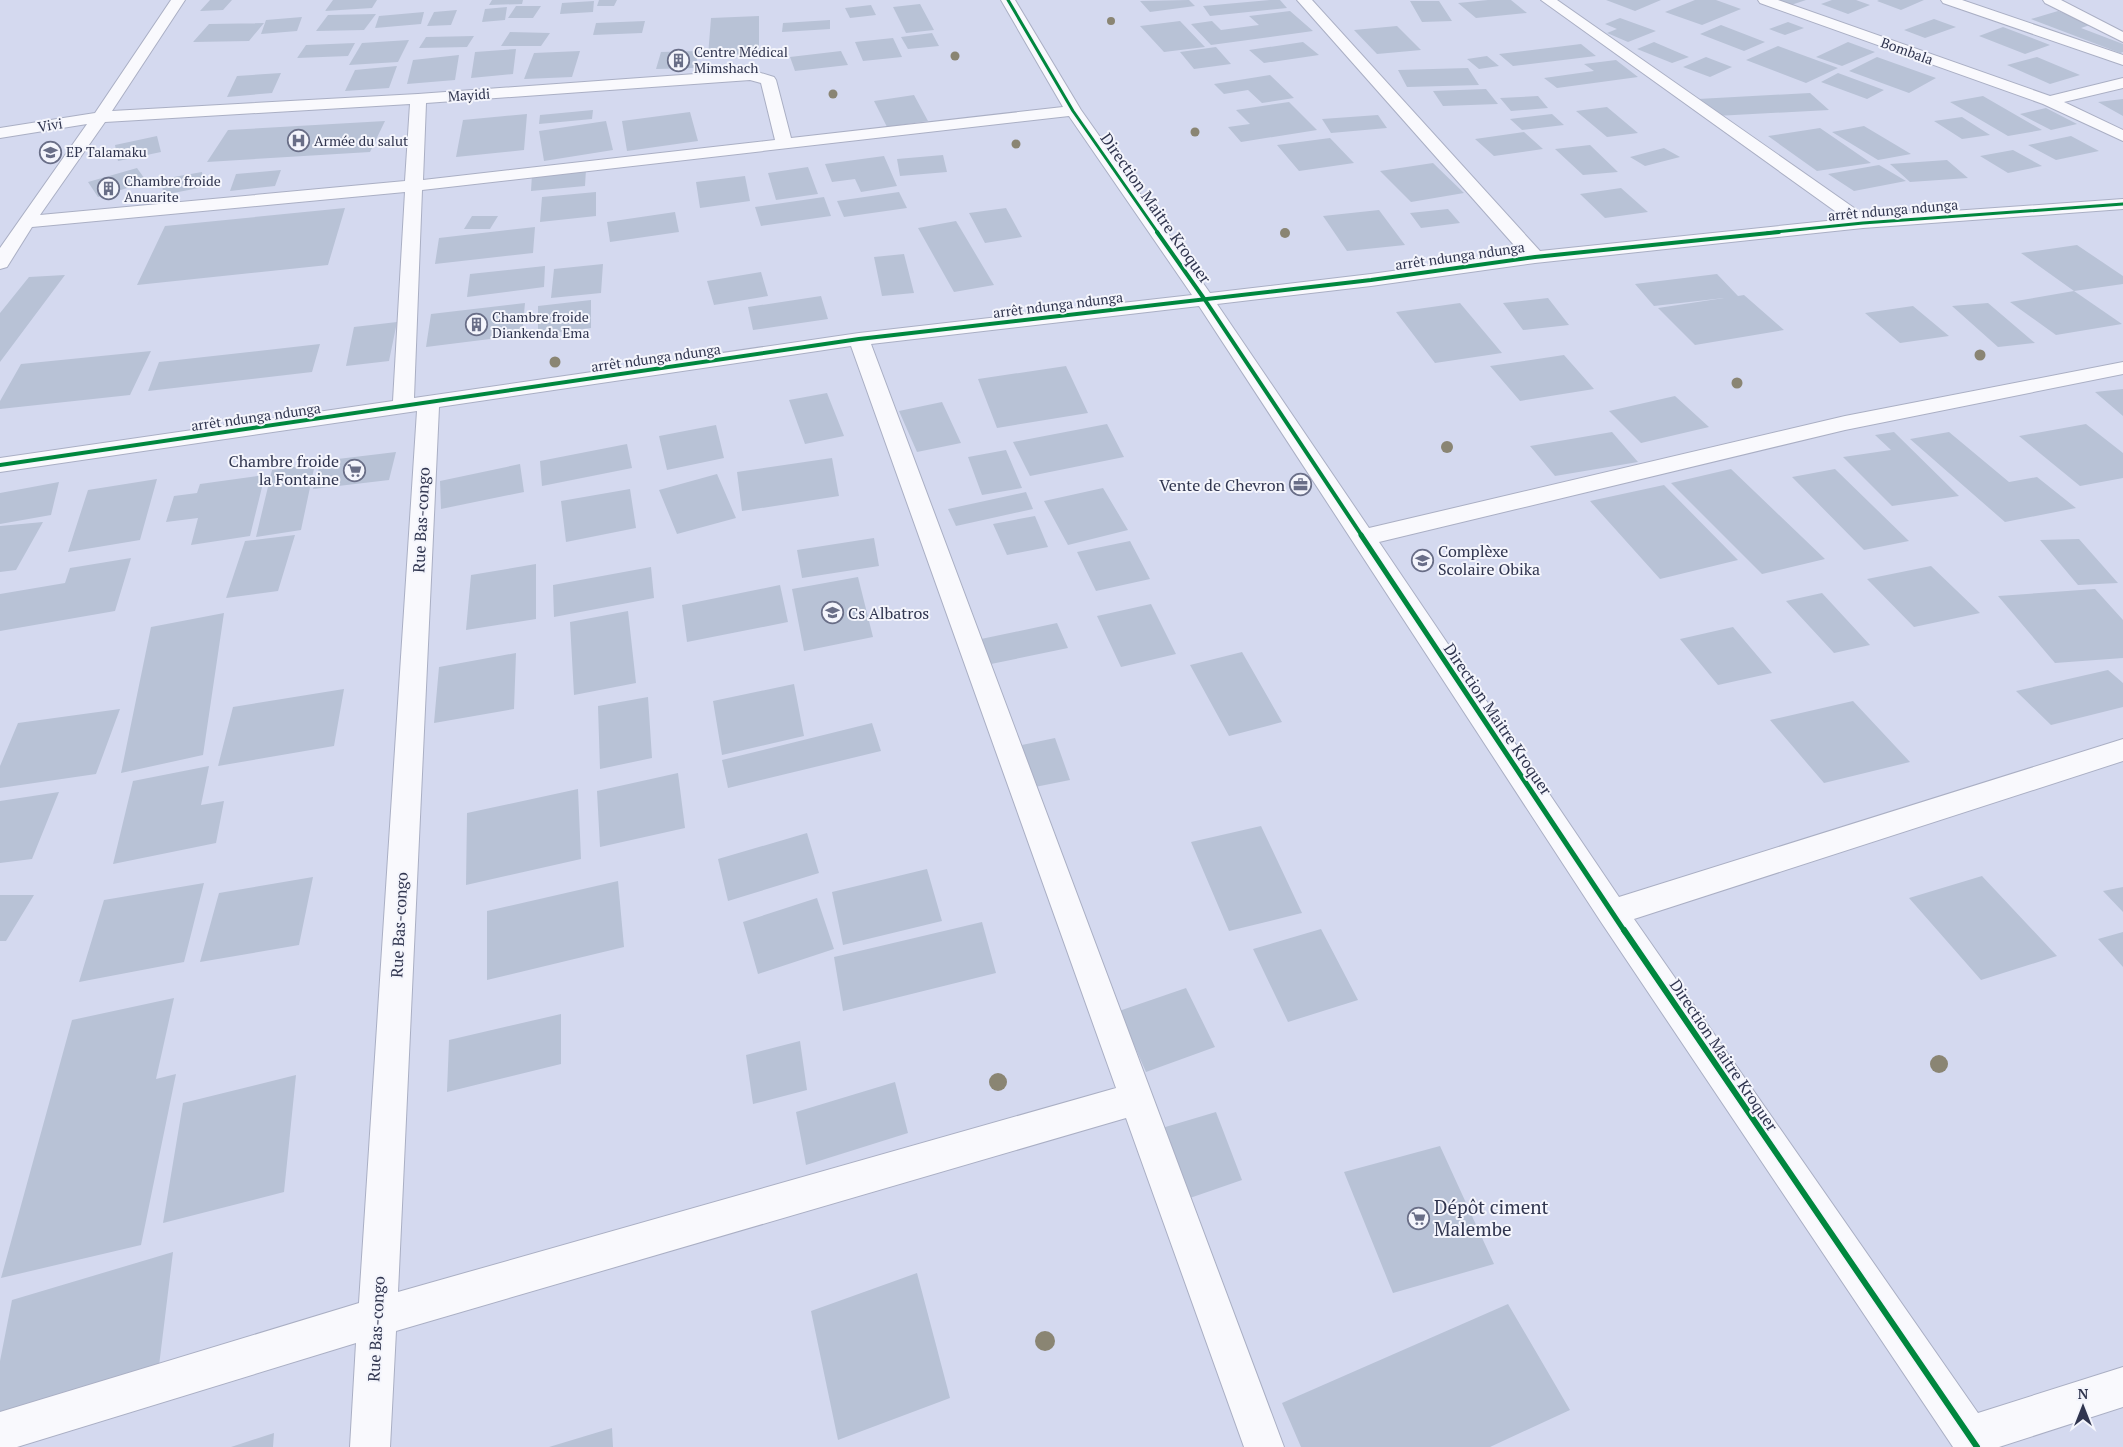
<svg xmlns="http://www.w3.org/2000/svg" width="2123" height="1447" font-family="'PT Serif',serif">
  <rect width="100%" height="100%" fill="#d4d9ef"/>
  <path fill="#b8c2d6" d="M210 0H232L223 10 200 11Z
    M333 0H377L372 8 325 11Z
    M492 0H523L522 4 489 5Z
    M599 0H617L614 6H597Z
    M1189 0 1195 6 1150 12 1140 1Z
    M1270 0H1280L1287 8 1210 16 1203 6Z
    M1488 0H1511L1527 13 1476 18 1458 3Z
    M1606 0H1661L1635 11Z
    M1695 0H1716L1741 9 1702 25 1665 12Z
    M1779 0H1806L1791 5Z
    M1832 0H1856L1870 5 1848 14 1821 4Z
    M1879 0H1924L1901 10 1877 1Z
    M594 1 593 12 560 14 562 3Z
    M1410 1H1439L1452 21 1422 22Z
    M920 4 934 30 906 33 893 7Z
    M871 5 876 15 850 18 845 8Z
    M516 6H541L533 18H508Z
    M507 7 505 20 482 22 485 9Z
    M457 10 451 25 427 26 434 12Z
    M1290 11 1313 31 1211 45 1191 24 1212 21 1221 30 1259 25 1249 16Z
    M2058 11 2093 24 2081 28 2123 44V52L2120 53 2031 19Z
    M424 12 421 24 375 28 379 16Z
    M376 14 364 30 316 31 328 15Z
    M759 16V53L708 56 711 18Z
    M302 17 297 31 261 34 266 20Z
    M1620 18 1656 31 1628 42 1607 33 1617 29 1605 24Z
    M1934 19 1956 27 1925 38 1904 30Z
    M830 20V29L782 32 783 23Z
    M645 21 642 33 593 35 596 23Z
    M1180 21 1205 47 1164 52 1140 26Z
    M1788 22 1804 28 1785 35 1769 29Z
    M264 23 249 41 193 42 209 24Z
    M1721 25 1765 42 1744 51 1700 34Z
    M1397 26 1421 50 1377 54 1354 30Z
    M2003 27 2050 45 2025 54 1979 36Z
    M510 32 550 33 541 46H501Z
    M932 33 939 46 908 49 901 37Z
    M474 36 467 47 419 48 426 37Z
    M893 38 902 57 863 61 855 42Z
    M409 40 398 62 349 65 362 43Z
    M1303 42 1319 55 1264 63 1249 50Z
    M1654 42 1689 57 1672 63 1637 49Z
    M1848 42 1875 52 1842 66 1816 57Z
    M355 43 348 56 297 58 306 45Z
    M1581 44 1596 56 1513 66 1499 54Z
    M1778 46 1838 68 1806 83 1746 60Z
    M1216 47 1231 64 1194 69 1180 52Z
    M516 49 513 74 471 78 475 52Z
    M580 51 572 77 524 79 534 53Z
    M699 51 695 68 656 69 661 52Z
    M841 51 848 65 795 71 790 57Z
    M459 55 455 80 407 84 413 60Z
    M1487 56 1499 66 1479 69 1467 59Z
    M1706 57 1732 67 1710 77 1683 67Z
    M1877 57 1936 78 1909 93 1849 71Z
    M2037 57 2080 75 2050 84 2007 65Z
    M1616 60 1638 77 1557 88 1544 78 1594 71 1584 64Z
    M397 66 389 88 345 91 355 70Z
    M1468 68 1479 85 1407 87 1398 70Z
    M281 73 272 93 227 97 237 76Z
    M1838 73 1884 90 1867 99 1821 82Z
    M1270 75 1294 98 1262 103 1248 90 1224 94 1214 84Z
    M1486 89 1498 104 1443 106 1433 91Z
    M1810 93 1829 110 1716 116 1698 99Z
    M914 95 928 121 887 127 874 101Z
    M1538 96 1548 108 1511 111 1500 98Z
    M1983 96 2042 130 2008 136 1950 102Z
    M2123 99V116L2098 102Z
    M1289 102 1317 130 1241 142 1228 127 1250 124 1236 110Z
    M1607 107 1638 133 1607 137 1576 111Z
    M2046 108 2077 124 2051 130 2020 114Z
    M593 110 592 119 539 124 540 115Z
    M690 112 698 141 627 151 622 121Z
    M527 114 524 150 456 157 463 120Z
    M1552 114 1564 125 1522 130 1510 119Z
    M1378 115 1387 128 1331 133 1322 119Z
    M1962 117 1990 135 1962 139 1934 121Z
    M385 121 370 152 207 162 228 130Z
    M606 121 613 150 544 161 539 131Z
    M1864 126 1911 154 1878 160 1832 132Z
    M1820 128 1871 163 1817 171 1768 136Z
    M1524 132 1543 149 1494 156 1475 139Z
    M157 136 161 152 118 161 115 145Z
    M2071 136 2099 151 2056 160 2028 145Z
    M1330 138 1354 163 1299 171 1277 145Z
    M1590 145 1618 172 1583 175 1555 149Z
    M1664 148 1680 157 1645 166 1630 157Z
    M2013 150 2042 166 2008 173 1980 156Z
    M943 155 947 172 900 176 897 159Z
    M884 156 897 186 861 192 855 179 832 182 825 164Z
    M1947 160 1968 178 1910 182 1890 164Z
    M1433 163 1464 193 1411 202 1380 171Z
    M1879 165 1906 181 1854 191 1828 174Z
    M808 167 818 194 776 200 768 173Z
    M137 168 147 182 98 197 88 182Z
    M586 169 585 186 531 191 532 174Z
    M281 170 275 186 230 191 236 174Z
    M202 172 204 187 163 195 162 179Z
    M745 176 750 201 700 208 696 182Z
    M1621 188 1648 212 1605 218 1580 194Z
    M596 192V216L540 222 542 197Z
    M899 192 907 208 844 217 837 201Z
    M824 197 831 216 761 226 755 207Z
    M345 208 328 265 137 285 165 226Z
    M1006 208 1022 237 985 243 969 213Z
    M1448 209 1460 223 1421 228 1410 213Z
    M1379 210 1405 245 1347 251 1323 216Z
    M675 212 679 232 610 242 607 222Z
    M472 216H498L490 229H464Z
    M956 221 994 285 954 292 918 228Z
    M535 227 533 253 435 264 439 238Z
    M2077 245 2123 276V284L2074 291 2021 253Z
    M904 254 914 293 882 296 874 257Z
    M603 264 601 293 551 298 554 269Z
    M545 266 544 287 467 297 470 274Z
    M761 272 768 296 714 305 707 281Z
    M1717 274 1738 296 1744 295 1784 330 1695 345 1658 308 1724 298 1654 306 1635 284Z
    M65 275 0 362V313L29 277Z
    M2074 291 2122 324 2056 335 2010 302Z
    M821 296 828 319 753 330 748 307Z
    M1548 298 1569 325 1523 330 1503 303Z
    M591 300V328L538 335V306Z
    M525 303 522 335 426 347 431 314Z
    M1460 303 1502 353 1435 363 1396 312Z
    M1988 303 2035 343 1998 347 1952 306Z
    M1913 306 1949 336 1900 343 1865 313Z
    M397 322 389 361 346 366 354 327Z
    M320 344 312 372 148 391 159 362Z
    M151 351 130 395 0 409V401L21 364Z
    M1564 355 1594 389 1520 401 1490 366Z
    M1066 366 1088 413 997 428 978 379Z
    M2123 389V416L2095 392Z
    M827 393 844 436 805 444 789 400Z
    M1675 396 1709 427 1641 443 1609 411Z
    M942 402 961 443 917 452 899 411Z
    M1107 424 1124 457 1030 476 1013 442Z
    M2086 424 2123 453V478L2080 486 2019 436Z
    M716 425 724 458 667 470 659 436Z
    M1612 432 1638 462 1555 476 1530 446Z
    M1894 432 1959 496 1892 506 1843 457 1891 450 1875 435Z
    M1949 432 2009 482 2037 477 2076 508 2005 522 1910 439Z
    M627 444 632 468 542 486 540 461Z
    M1006 450 1022 488 982 495 968 457Z
    M396 452 389 480 313 489 321 461Z
    M832 458 839 496 742 511 737 472Z
    M315 464 301 530 256 537 272 470Z
    M520 464 524 492 441 509 440 481Z
    M1731 469 1825 559 1762 574 1671 483Z
    M1835 469 1909 541 1864 550 1792 477Z
    M717 474 736 518 677 534 659 490Z
    M265 475 250 536 191 545 198 518 166 522 174 496 197 493 200 484Z
    M157 479 140 540 68 552 88 490Z
    M59 482 51 515 0 524V493Z
    M1664 485 1738 560 1660 579 1590 501Z
    M1103 488 1128 530 1068 545 1044 501Z
    M630 489 636 528 566 542 561 501Z
    M1026 492 1033 509 956 526 948 509Z
    M1035 516 1048 547 1007 555 993 524Z
    M43 522 16 570 0 572V526Z
    M295 535 278 591 226 598 245 541Z
    M874 538 879 566 802 578 797 550Z
    M2079 539 2118 583 2078 585 2040 540Z
    M1130 541 1150 579 1096 591 1077 552Z
    M131 558 115 611 0 631V594L65 583 70 568Z
    M536 564V619L466 630 471 575Z
    M1931 566 1980 613 1914 627 1867 579Z
    M651 567 654 598 554 617 553 585Z
    M858 577 873 637 804 651 792 589Z
    M780 585 788 622 687 642 682 605Z
    M2095 589 2123 620V658L2055 663 1998 596Z
    M1822 593 1870 645 1834 653 1786 601Z
    M1151 604 1176 654 1121 667 1097 616Z
    M628 611 636 683 574 695 570 622Z
    M224 613 203 755 121 773 151 627Z
    M1057 623 1068 648 991 664 981 639Z
    M1733 627 1772 673 1718 685 1680 639Z
    M1242 652 1282 722 1229 736 1190 665Z
    M516 653 514 709 434 723 439 667Z
    M2108 670 2123 683V707L2051 725 2016 691Z
    M794 684 804 736 722 755 713 701Z
    M344 689 334 746 218 766 233 707Z
    M648 697 652 758 600 769 598 706Z
    M1853 701 1910 762 1824 783 1770 720Z
    M120 709 96 774 0 788V766L18 723Z
    M872 723 881 751 728 788 722 760Z
    M1055 738 1070 780 1035 787 1022 745Z
    M209 766 201 805 224 801 216 843 113 864 133 781Z
    M678 773 685 828 600 847 597 791Z
    M578 789 581 859 466 885 467 813Z
    M59 792 32 859 0 863V801Z
    M1261 826 1302 913 1229 931 1191 842Z
    M807 833 819 873 728 901 718 859Z
    M927 869 942 921 843 945 832 892Z
    M1982 876 2057 956 1981 980 1909 898Z
    M313 877 299 945 200 962 219 893Z
    M618 881 624 947 487 980V911Z
    M204 883 184 962 79 982 104 900Z
    M2123 887V912L2103 891Z
    M0 895H34L6 941H0Z
    M817 898 834 949 758 974 743 922Z
    M982 922 996 973 843 1011 834 957Z
    M1321 929 1358 1000 1288 1022 1253 949Z
    M2123 932V967L2098 939Z
    M1186 988 1215 1047 1146 1072 1119 1011Z
    M174 998 156 1079 176 1074 141 1245 1 1278 72 1020Z
    M561 1014V1064L447 1092 449 1040Z
    M800 1041 807 1090 753 1104 746 1055Z
    M296 1075 284 1192 163 1223 183 1103Z
    M895 1082 908 1133 806 1165 796 1112Z
    M1216 1112 1242 1180 1187 1199 1162 1128Z
    M1440 1146 1494 1264 1393 1293 1344 1172Z
    M173 1252 158 1374 0 1422V1361L12 1300Z
    M917 1273 950 1398 838 1440 811 1311Z
    M1508 1304 1570 1410 1490 1447H1301L1282 1403Z
    M612 1428 613 1447H549Z
    M274 1433 273 1447H231Z"/>
  <g fill="none" stroke-linecap="round" stroke-linejoin="round">
    <defs>
      <path id="minor" d="M171 0H185L112 111 418 94 751 70 774 77 776 80 791 138 1063 107 1001 0H1015L1081 110 1210 293 1371 274 1521 253 1297 0H1312L1540 251 1846 219 1541 0H1557L1867 217 2123 199V209L1863 228 1535 263 1371 286 1217 304 1369 528 1845 416 2123 362V374L1845 430 1379 542 1619 897 2123 739V761L1634 919 1978 1413 2123 1367V1407L1999 1447H1953L1601 922 1199 306 871 344 1284 1447H1244L1126 1118 396 1331 390 1447H350L356 1343 17 1447H0V1412L359 1303 417 411 0 472V458L393 401 405 192 32 227 7 267 0 269V248L87 124 0 138V128L95 113ZM750 80 761 83 775 140 423 180 426 103ZM410 104 405 181 40 215 105 122ZM1069 116 1192 295 859 333 414 398 422 190ZM851 346 1116 1088 398 1292 439 407Z
        M1758 0H1778L2050 96 2123 78V88L2064 102 2123 130V141L2043 104 1760 3Z
        M1941 0H1962L2123 55V65L1943 3Z
        M2043 0H2061L2123 32V42L2045 3Z"/>
    </defs>
    <use href="#minor" stroke="#aaafc4" stroke-width="2"/>
    <use href="#minor" fill="#f9f9fd" fill-rule="evenodd"/>
    <defs>
      <path id="cycleway-far3" d="M1008 0 1073 111 1158 233
        M1767 233 1863 223 2123 204"/>
      <path id="cycleway-far2" d="M1157 232 1205 300 1362 536
        M0 465 859 339 1371 280 1535 257 1779 232"/>
      <path id="cycleway-far1" d="M1361 535 1625 932"/>
      <path id="cycleway" d="M1624 930 1977 1447"/>
    </defs>
    <use href="#cycleway-far3" stroke="#f4f5fc" stroke-width="5"/>
    <use href="#cycleway-far2" stroke="#f4f5fc" stroke-width="6"/>
    <use href="#cycleway-far1" stroke="#f4f5fc" stroke-width="8"/>
    <use href="#cycleway" stroke="#f4f5fc" stroke-width="9"/>
    <use href="#cycleway-far3" stroke="#00873e" stroke-width="3"/>
    <use href="#cycleway-far2" stroke="#00873e" stroke-width="4"/>
    <use href="#cycleway-far1" stroke="#00873e" stroke-width="5"/>
    <use href="#cycleway" stroke="#00873e" stroke-width="6"/>
  </g>
  <g fill="#8a8573">
    <circle cx="1111" cy="21" r="4"/>
    <circle cx="955" cy="56" r="4.5"/>
    <circle cx="833" cy="94" r="4.5"/>
    <circle cx="1195" cy="132" r="4.5"/>
    <circle cx="1016" cy="144" r="4.5"/>
    <circle cx="1285" cy="233" r="5"/>
    <circle cx="1980" cy="355" r="5.5"/>
    <circle cx="555" cy="362" r="5.5"/>
    <circle cx="1737" cy="383" r="5.5"/>
    <circle cx="1447" cy="447" r="6"/>
    <circle cx="1939" cy="1064" r="9"/>
    <circle cx="998" cy="1082" r="9"/>
    <circle cx="1045" cy="1341" r="10"/>
  </g>
  <defs>
    <symbol id="building-ring" viewBox="-11 -11 22 22"><circle r="9.5" fill="#f4f5fc" stroke="#696e87" stroke-width="1.5"/><path d="M-4-6H4V6H1V3H-1V6H-4ZM-2.5-4.3h1.7v1.8h-1.7ZM.8-4.3h1.7v1.8H.8ZM-2.5-1h1.7V.8h-1.7ZM.8-1h1.7V.8H.8Z" fill="#696e87"/></symbol>
    <symbol id="hospital-ring" viewBox="-11 -11 22 22"><circle r="9.5" fill="#f4f5fc" stroke="#696e87" stroke-width="1.5"/><path d="M-5-5h3v3.5h4V-5h3V5h-3V1.5h-4V5h-3Z" fill="#696e87"/></symbol>
    <symbol id="school-ring" viewBox="-11 -11 22 22"><circle r="9.5" fill="#f4f5fc" stroke="#696e87" stroke-width="1.5"/><path d="M0-5L7-2L0 1L-7-2ZM-4 1L0 2.5L4 1V4Q0 6-4 4Z" fill="#696e87"/></symbol>
    <symbol id="supermarket-ring" viewBox="-11 -11 22 22"><circle r="9.5" fill="#f4f5fc" stroke="#696e87" stroke-width="1.5"/><path d="M-6-5.5h2.5l.6 2H6L4.5 2H-2.5L-4.4-4H-6ZM-1.5 3.2a1.3 1.3 0 1 0 .1 0ZM3 3.2a1.3 1.3 0 1 0 .1 0Z" fill="#696e87"/></symbol>
    <symbol id="office-ring" viewBox="-11 -11 22 22"><circle r="9.5" fill="#f4f5fc" stroke="#696e87" stroke-width="1.5"/><path d="M-6-3h4V-5.5h4V-3h4V5H-6ZM-1-4.5V-3h2v-1.5ZM-6 0V1H6V0Z" fill="#696e87"/></symbol>
  </defs>
  <g fill-rule="evenodd">
    <use href="#building-ring" x="666" y="48" width="25" height="25"/>
    <use href="#hospital-ring" x="286" y="128" width="25" height="25"/>
    <use href="#school-ring" x="38" y="140" width="25" height="25"/>
    <use href="#building-ring" x="96" y="176" width="25" height="25"/>
    <use href="#building-ring" x="464" y="312" width="25" height="25"/>
    <use href="#supermarket-ring" x="342" y="458" width="25" height="25"/>
    <use href="#office-ring" x="1288" y="472" width="25" height="25"/>
    <use href="#school-ring" x="1410" y="548" width="25" height="25"/>
    <use href="#school-ring" x="820" y="600" width="25" height="25"/>
    <use href="#supermarket-ring" x="1406" y="1206" width="25" height="25"/>
  </g>
  <g text-anchor="middle" stroke-width="4" stroke-linejoin="round" paint-order="stroke">
    <g font-size="14" fill="#30354f" stroke="#f4f5fc">
      <text transform="translate(1907 51) rotate(20)" y="5">Bombala</text>
      <text transform="translate(469 95) rotate(-4)" y="5">Mayidi</text>
      <text transform="translate(50 125) rotate(-9)" y="5">Vivi</text>
      <text transform="translate(1893 210) rotate(-5)" y="5">arrêt ndunga ndunga</text>
      <text transform="translate(1460 256) rotate(-8)" y="5">arrêt ndunga ndunga</text>
      <text transform="translate(1058 305) rotate(-7)" y="5">arrêt ndunga ndunga</text>
      <text transform="translate(656 358) rotate(-8)" y="5">arrêt ndunga ndunga</text>
      <text transform="translate(256 417) rotate(-8)" y="5">arrêt ndunga ndunga</text>
    </g>
    <g font-size="14" fill="#30354f" stroke="#f4f5fc" text-anchor="start">
      <text x="694" y="57">Centre Médical<tspan x="694" dy="16">Mimshach</tspan></text>
      <text x="314" y="146">Armée du salut</text>
      <text x="66" y="157">EP Talamaku</text>
      <text x="124" y="186">Chambre froide<tspan x="124" dy="16">Anuarite</tspan></text>
      <text x="492" y="322">Chambre froide<tspan x="492" dy="16">Diankenda Ema</tspan></text>
    </g>
    <g font-size="16" fill="#30354f" stroke="#f4f5fc">
      <text transform="translate(1156 208) rotate(55)" y="6">Direction Maitre Kroquer</text>
      <text transform="translate(421 520) rotate(-87)" y="6">Rue Bas-congo</text>
      <text transform="translate(1498 719) rotate(56)" y="6">Direction Maitre Kroquer</text>
      <text transform="translate(399 925) rotate(-87)" y="6">Rue Bas-congo</text>
      <text transform="translate(1724 1055) rotate(56)" y="6">Direction Maitre Kroquer</text>
      <text transform="translate(376 1329) rotate(-87)" y="6">Rue Bas-congo</text>
    </g>
    <g font-size="16" fill="#30354f" stroke="#f4f5fc" text-anchor="end">
      <text x="339" y="467">Chambre froide<tspan x="339" dy="18">la Fontaine</tspan></text>
      <text x="1285" y="491">Vente de Chevron</text>
      <text x="1438" y="557" text-anchor="start">Complèxe<tspan x="1438" dy="18">Scolaire Obika</tspan></text>
      <text x="848" y="619" text-anchor="start">Cs Albatros</text>
    </g>
    <g font-size="19" fill="#30354f" stroke="#f4f5fc" text-anchor="start">
      <text x="1434" y="1214">Dépôt ciment<tspan x="1434" dy="22">Malembe</tspan></text>
    </g>
  </g>
  <g transform="translate(2083 1407)" stroke="#f4f5fc" stroke-width="4" paint-order="stroke">
  <path d="M0-4L9 19L0 12L-9 19Z" fill="#30354f"/>
  <text y="-8" font-size="14" font-weight="bold" text-anchor="middle" fill="#30354f">N</text>
  </g>
</svg>
